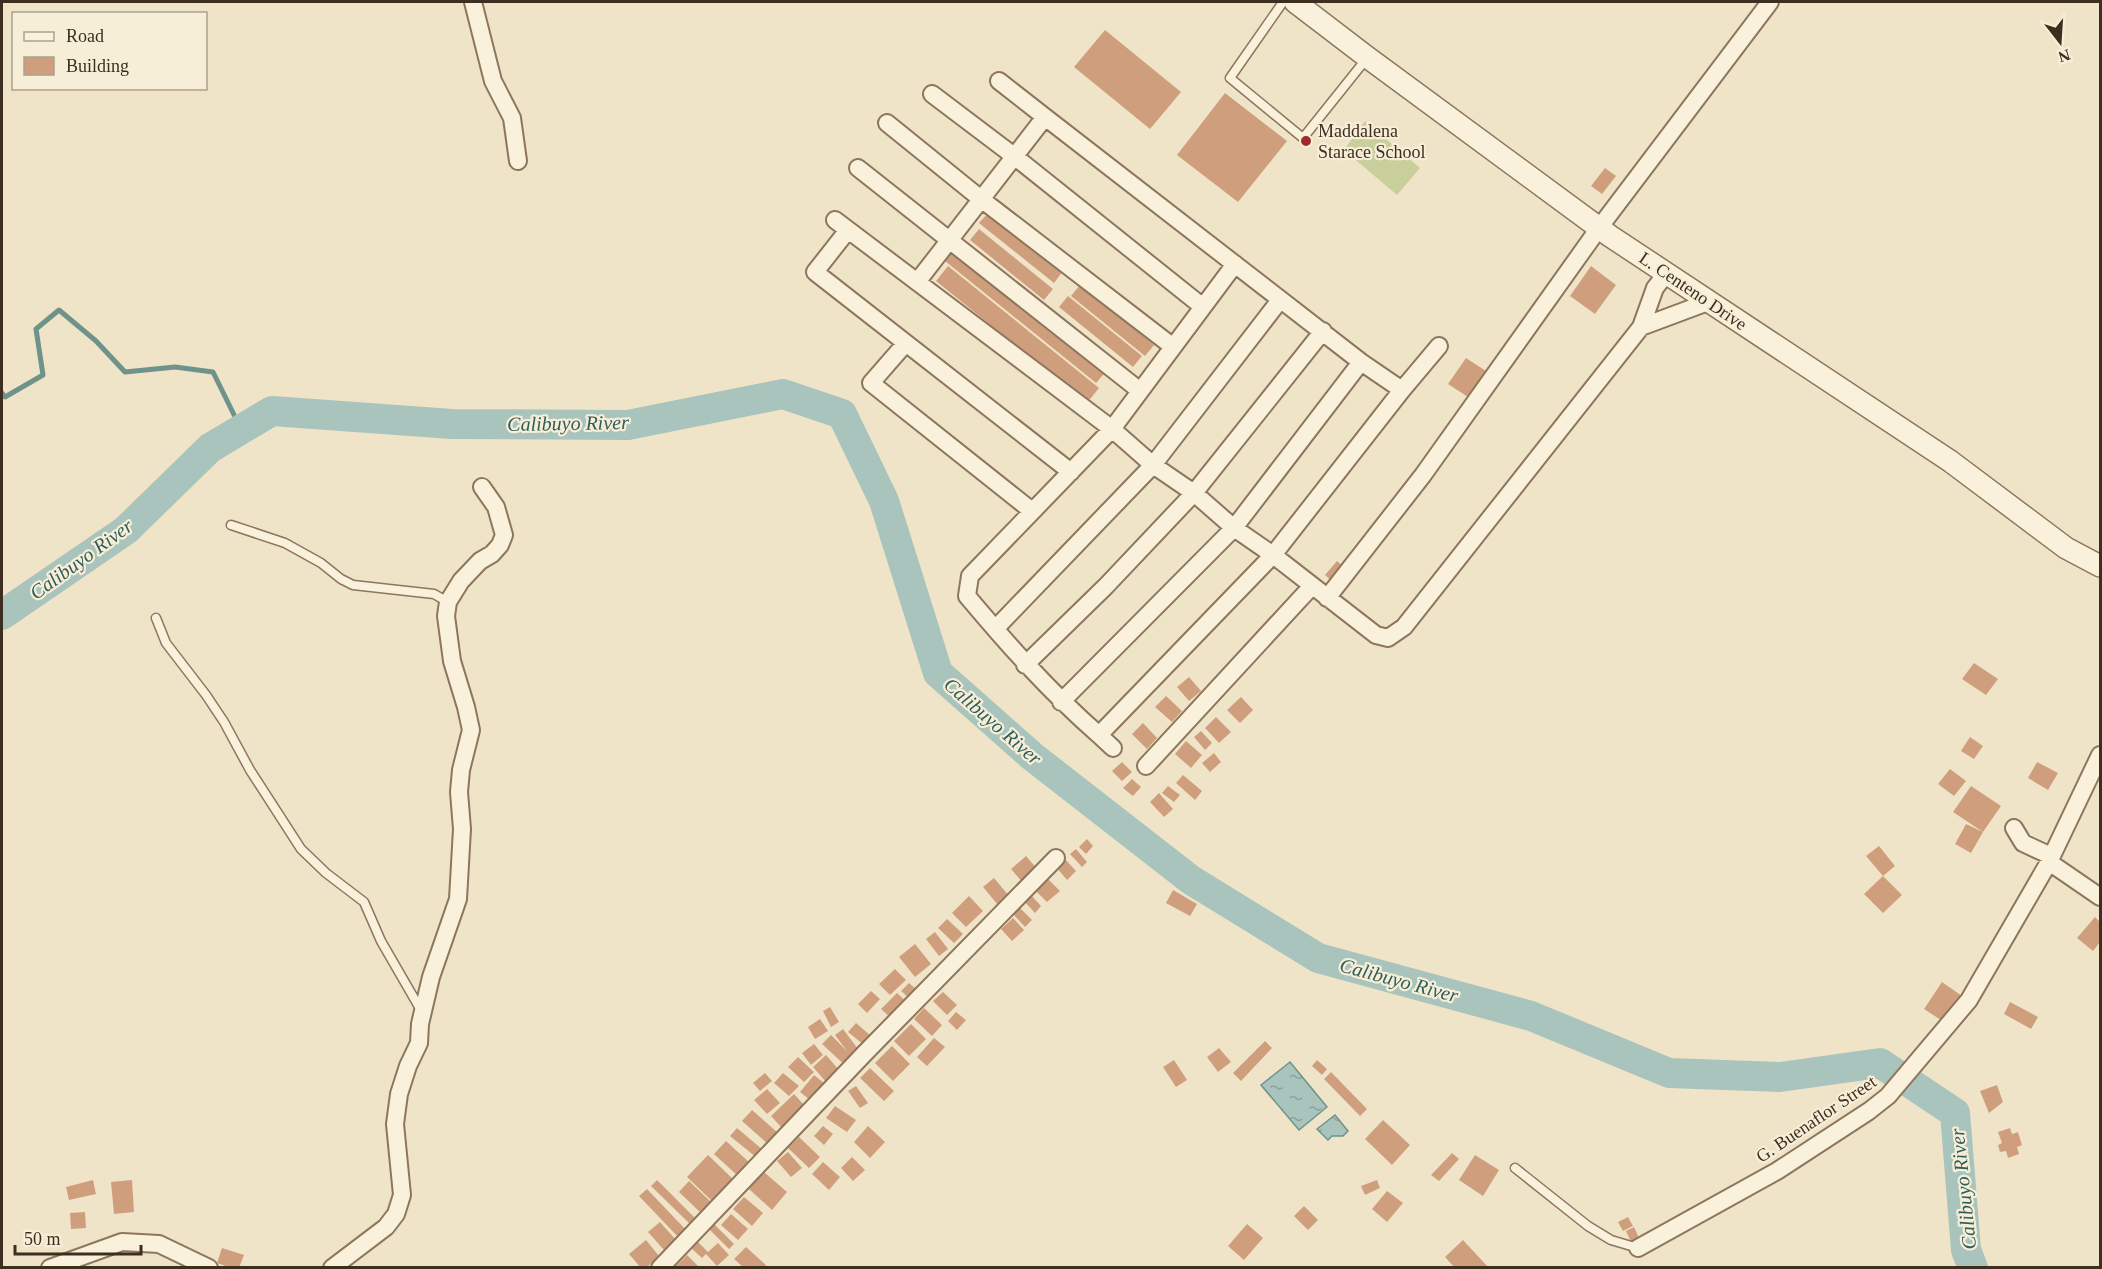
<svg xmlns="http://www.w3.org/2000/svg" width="2102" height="1269" font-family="Georgia,serif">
  <defs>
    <pattern id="water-ripples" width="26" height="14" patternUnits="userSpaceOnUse" patternTransform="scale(1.5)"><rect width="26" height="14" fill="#a9c4bc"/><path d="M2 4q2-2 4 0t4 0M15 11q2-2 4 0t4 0" fill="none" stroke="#8ba098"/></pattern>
  </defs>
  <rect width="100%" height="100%" fill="#f0e4c8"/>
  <path fill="#c9cf9b" d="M1365 121 1420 168 1397 195 1344 150Z"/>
  <path fill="url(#water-ripples)" stroke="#6f938a" stroke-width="1.5" d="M1290 1062 1327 1107 1299 1130 1261 1085Z
    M1335 1115 1348 1131 1343 1136H1332L1328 1140 1317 1129Z"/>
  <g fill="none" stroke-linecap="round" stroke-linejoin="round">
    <path stroke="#6f938a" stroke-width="5" d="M2 393 5 397 43 375 36 329 59 310 96 341 125 372 175 367 213 372 241 429"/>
    <path stroke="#a9c4bc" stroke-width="30" d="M2 615 126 530 210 448 272 411 452 424 628 425 783 394 842 414 884 501 938 673 1033 757 1191 880 1318 958 1531 1016 1669 1073 1780 1077 1880 1063 1955 1113 1966 1250 1973 1268"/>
  </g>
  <path fill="#cf9f7d" d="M1105 30 1181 92 1150 129 1074 67Z
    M1225 93 1287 141 1238 202 1177 155Z
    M1605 168 1616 176 1602 194 1591 186Z
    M989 212 1063 271 1054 283 979 223Z
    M979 229 1053 289 1044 300 970 240Z
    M957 247 1109 368 1096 383 945 261Z
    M948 266 1099 388 1087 403 936 281Z
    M1591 266 1616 285 1595 314 1570 296Z
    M1080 285 1154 345 1145 356 1071 296Z
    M1068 296 1142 356 1133 367 1059 307Z
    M1466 358 1486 371 1468 397 1448 384Z
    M1337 561 1345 568 1333 582 1325 575Z
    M1974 663 1998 679 1986 695 1962 679Z
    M1189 677 1201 691 1189 701 1177 687Z
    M1166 696 1182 711 1172 722 1155 707Z
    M1241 697 1253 710 1240 723 1227 710Z
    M1216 717 1231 732 1219 743 1205 728Z
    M1143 723 1157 738 1147 749 1132 734Z
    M1201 731 1212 743 1205 750 1194 737Z
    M1970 737 1983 746 1974 759 1961 751Z
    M1186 741 1202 755 1191 768 1175 754Z
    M1214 753 1221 762 1210 772 1202 763Z
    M1122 762 1132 772 1122 781 1112 771Z
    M2037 762 2058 773 2048 790 2028 778Z
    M1950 769 1966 781 1954 796 1938 784Z
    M1183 775 1202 791 1195 800 1176 783Z
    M1132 779 1141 787 1133 796 1123 788Z
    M1168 786 1180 795 1174 802 1162 793Z
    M1971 786 2001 806 1983 832 1953 812Z
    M1159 793 1173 809 1164 817 1150 802Z
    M1966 824 1983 832 1971 853 1955 844Z
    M1087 839 1093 846 1086 854 1079 847Z
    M1879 846 1895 866 1883 876 1866 856Z
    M1076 849 1087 862 1082 867 1070 854Z
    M1026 856 1038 870 1023 883 1011 869Z
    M1065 859 1076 871 1067 880 1056 867Z
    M1883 876 1902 895 1883 913 1864 894Z
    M994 878 1009 896 998 905 983 887Z
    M1047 878 1060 891 1047 902 1035 890Z
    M1173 890 1197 904 1190 916 1166 903Z
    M1031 895 1041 906 1035 913 1024 901Z
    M969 896 983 911 966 927 952 913Z
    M1020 908 1032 920 1025 927 1013 914Z
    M2095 917 2100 922V942L2093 951 2077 938Z
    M1013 918 1024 930 1012 941 1001 929Z
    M947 919 963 934 954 943 938 928Z
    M935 932 948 949 939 956 926 939Z
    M915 944 931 964 915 977 899 957Z
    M895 969 906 980 890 995 879 984Z
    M1942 982 1962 996 1944 1022 1924 1009Z
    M909 983 916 989 909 998 901 991Z
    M871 991 880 999 867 1013 858 1004Z
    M943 992 957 1005 947 1015 933 1001Z
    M897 993 909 1004 894 1021 881 1009Z
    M2010 1002 2038 1017 2031 1029 2004 1014Z
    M830 1007 839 1022 831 1027 823 1011Z
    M924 1008 942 1025 932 1036 914 1019Z
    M956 1012 966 1020 957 1030 948 1021Z
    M820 1019 828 1031 815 1039 808 1027Z
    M856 1023 871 1036 864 1045 848 1032Z
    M911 1024 926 1039 909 1056 894 1041Z
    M843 1029 858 1049 851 1055 855 1059 847 1067 822 1044 831 1035 847 1051 835 1035Z
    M934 1038 945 1047 927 1066 917 1057Z
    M1265 1041 1272 1048 1241 1081 1233 1073Z
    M814 1044 823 1055 811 1065 802 1053Z
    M892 1046 910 1064 893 1081 875 1063Z
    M1219 1048 1231 1062 1218 1072 1207 1057Z
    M826 1055 839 1070 826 1082 813 1067Z
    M798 1057 814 1072 804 1082 788 1067Z
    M1174 1060 1187 1080 1176 1087 1163 1067Z
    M1317 1060 1327 1069 1322 1075 1312 1066Z
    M870 1068 894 1091 884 1101 860 1078Z
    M1331 1072 1367 1109 1360 1116 1324 1079Z
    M765 1073 772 1081 760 1091 753 1083Z
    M783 1073 799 1086 789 1096 774 1083Z
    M814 1075 824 1083 810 1100 800 1092Z
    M1997 1085 2003 1102 1989 1113 1980 1091Z
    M856 1086 868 1103 860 1108 848 1091Z
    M767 1089 780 1103 767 1114 754 1100Z
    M794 1094 805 1106 782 1128 771 1116Z
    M835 1106 856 1120 847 1132 826 1118Z
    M752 1110 778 1133 768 1144 742 1121Z
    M1383 1120 1410 1145 1392 1165 1365 1139Z
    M823 1126 833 1134 824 1145 814 1136Z
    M868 1126 885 1142 870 1158 854 1142Z
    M737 1128 763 1150 757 1158 730 1136Z
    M2010 1128 2012 1134 2018 1132 2022 1145 2017 1147 2019 1154 2008 1158 2006 1151 2000 1152 1998 1145 2002 1143 1998 1132Z
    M799 1137 820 1157 809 1168 788 1148Z
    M726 1141 751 1164 739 1177 714 1154Z
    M788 1152 802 1168 791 1177 777 1161Z
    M1452 1153 1459 1159 1439 1181 1431 1175Z
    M708 1155 734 1180 713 1202 687 1177Z
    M1475 1155 1499 1170 1483 1196 1459 1180Z
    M852 1157 865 1170 853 1181 841 1168Z
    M823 1162 840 1177 829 1190 812 1174Z
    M764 1172 787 1192 772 1210 749 1189Z
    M93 1180 96 1194 69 1200 66 1187Z
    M132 1180 134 1212 114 1214 111 1182Z
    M657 1180 696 1219 691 1225 651 1186Z
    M1377 1180 1380 1188 1365 1195 1361 1186Z
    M689 1181 711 1202 701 1213 679 1192Z
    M647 1189 687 1231 679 1238 639 1196Z
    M1387 1191 1403 1203 1387 1222 1372 1209Z
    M744 1197 763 1213 752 1226 733 1209Z
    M1304 1206 1318 1220 1308 1230 1294 1216Z
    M85 1212 86 1228 71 1229 70 1213Z
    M731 1214 748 1229 738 1240 721 1225Z
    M1628 1217 1633 1226 1623 1231 1618 1222Z
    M660 1222 676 1240 664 1250 648 1232Z
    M714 1224 734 1244 729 1249 709 1229Z
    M1247 1224 1263 1238 1244 1260 1228 1246Z
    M1634 1227 1639 1238 1631 1242 1626 1231Z
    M646 1240 659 1256 646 1268H641L629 1254Z
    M696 1240 708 1252 718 1243 729 1255 717 1266 706 1254 702 1258 690 1247Z
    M1463 1240 1489 1268H1455L1445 1257Z
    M746 1247 766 1265 764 1268H744L734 1259Z
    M222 1248 244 1255 239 1268H231L217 1263Z
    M687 1255 700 1268H674Z"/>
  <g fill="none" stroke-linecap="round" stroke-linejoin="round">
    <defs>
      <path id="service" d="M1283 2 1230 78 1303 138 1367 58
        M231 525 285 543 321 563 341 579 353 585 434 594 448 602
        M156 618 166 643 206 695 224 722 250 770 301 849 326 873 364 902 381 941 422 1012
        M1515 1168 1588 1226 1611 1240 1638 1248"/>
      <path id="minor" d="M473 2 493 81 512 118 518 161
        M999 81 1045 117
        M932 94 1014 156 1203 307
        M887 123 981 199 1172 346
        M858 168 1139 390
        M835 220 1112 429 1153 465 1194 493 1234 528 1273 555 1376 635 1388 638 1404 627 1641 327 1655 288 1666 274
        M848 230 815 272 1071 472
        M1235 264 1112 429 970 576 967 596C1009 646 1050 692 1099 735L1273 555 1402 390 1439 346
        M917 282 1045 117 1361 362 1402 390
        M1641 327 1708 302
        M905 344 871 383 1032 511
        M1327 598 1423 475 1599 228 1770 2
        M995 629 1153 465 1280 300
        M1025 665 1106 586 1194 493 1323 331
        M1061 702 1234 528 1361 362
        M1099 735 1113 748
        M1146 766 1312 586
        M2014 828 2023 843 2051 856
        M2049 862 2100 897
        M1638 1248 1777 1171 1869 1111 1888 1096 1969 1000 2049 862 2100 755
        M50 1268 122 1242 159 1244 209 1268
        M332 1268 386 1227 396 1214 402 1195 395 1124 399 1094 408 1066 419 1043 420 1024 431 977 458 899 462 829 459 792 461 770 471 730 466 707 452 661 446 616 448 602 461 581 480 561 492 554 500 545 504 535 496 507 482 487
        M660 1268 865 1053 1056 858"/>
      <path id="tertiary" d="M1295 2 1367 57 1610 236 1950 461 2066 548 2100 566"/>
    </defs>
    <use href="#service" stroke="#8d765c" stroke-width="11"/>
    <use href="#minor" stroke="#8d765c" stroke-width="20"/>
    <use href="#tertiary" stroke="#8d765c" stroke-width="24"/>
    <use href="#service" stroke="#faf1dc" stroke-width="8"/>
    <use href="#minor" stroke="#faf1dc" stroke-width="16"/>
    <use href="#tertiary" stroke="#faf1dc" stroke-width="21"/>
  </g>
  <circle fill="#9e2a2b" stroke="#f7eed8" stroke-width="2" cx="1306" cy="141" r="6"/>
  <g text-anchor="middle" stroke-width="4.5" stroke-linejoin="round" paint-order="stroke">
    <g font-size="18" fill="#3d2e20" stroke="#f7eed8" text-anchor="start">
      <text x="1318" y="137">Maddalena<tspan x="1318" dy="21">Starace School</tspan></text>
    </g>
    <g font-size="18" fill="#3d2e20" stroke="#f7eed8">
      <text transform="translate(1693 291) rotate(34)" y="6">L. Centeno Drive</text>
      <text transform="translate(1816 1119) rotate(-34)" y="6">G. Buenaflor Street</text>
    </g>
    <g font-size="20" font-style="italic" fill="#2f5d5a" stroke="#f7eed8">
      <text transform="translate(568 423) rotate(-1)" y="7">Calibuyo River</text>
      <text transform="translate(81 559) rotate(-36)" y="7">Calibuyo River</text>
      <text transform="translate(993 721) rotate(41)" y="7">Calibuyo River</text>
      <text transform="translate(1399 980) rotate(15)" y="7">Calibuyo River</text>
      <text transform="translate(1963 1189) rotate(-96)" y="7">Calibuyo River</text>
    </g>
  </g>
  <rect width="2102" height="1269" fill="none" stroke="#3d2e20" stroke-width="6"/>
  <rect x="12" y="12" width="195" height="78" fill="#f7eed8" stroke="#ada18e" stroke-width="1.5"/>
  <rect x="24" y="32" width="30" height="9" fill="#faf1dc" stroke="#ada18e" stroke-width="1.5"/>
  <text x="66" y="42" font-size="18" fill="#3d2e20">Road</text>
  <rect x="24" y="57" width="30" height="18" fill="#cf9f7d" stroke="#ada18e" stroke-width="1.5"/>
  <text x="66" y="72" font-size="18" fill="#3d2e20">Building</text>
  <g transform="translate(2060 42) rotate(163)" stroke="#f7eed8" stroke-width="4.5" paint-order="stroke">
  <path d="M0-4.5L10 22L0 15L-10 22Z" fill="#3d2e20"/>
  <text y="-9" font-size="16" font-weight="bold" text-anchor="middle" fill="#3d2e20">N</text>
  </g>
  <path d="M15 1245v9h126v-9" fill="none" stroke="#3d2e20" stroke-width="3"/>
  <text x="24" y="1245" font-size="18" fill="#3d2e20" stroke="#f7eed8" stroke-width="4.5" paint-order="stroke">50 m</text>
</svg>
